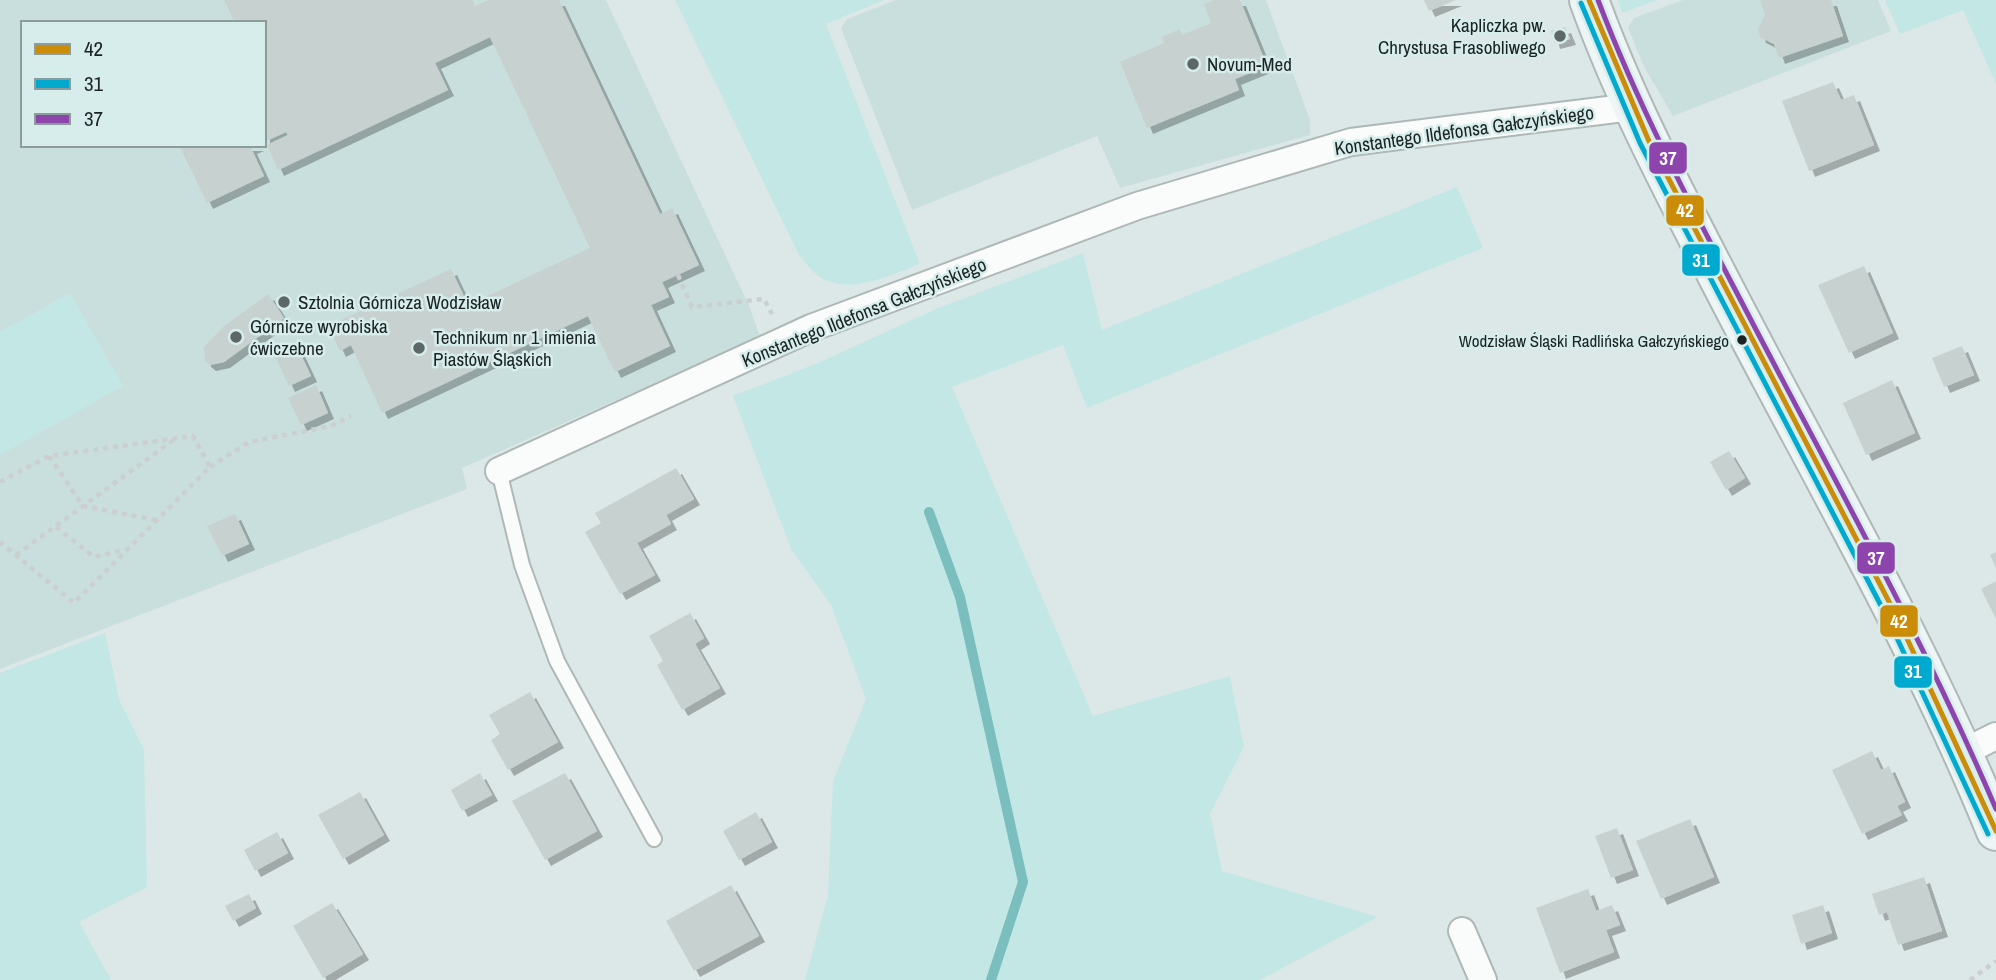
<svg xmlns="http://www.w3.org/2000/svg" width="1996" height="980" font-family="'Archivo Narrow',sans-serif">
  <defs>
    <filter id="shadow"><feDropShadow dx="6" dy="6" stdDeviation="0" flood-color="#0004"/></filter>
  </defs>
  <rect width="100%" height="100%" fill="#dce8e7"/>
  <path fill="#c9dfdd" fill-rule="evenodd" d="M0 0H606L750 308 760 337 462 468 467 489 0 669ZM23 23H264V145H23Z
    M896 0H1266L1310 120V135L1120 188 1097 136 912 210 841 28 847 19Z
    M1683 0H1878L1891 31 1673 116 1643 65 1628 27 1634 18Z"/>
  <path fill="#c3e7e5" d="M675 0H884L826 24 920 264C891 275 853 294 823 279 814 274 805 262 799 255Z
    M1618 0H1657L1622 13Z
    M1885 0H1996V84L1963 10 1900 34Z
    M1457 187 1483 248 1087 408 1063 345 952 387 1093 716 1230 676 1244 747 1210 814 1222 871 1378 917 1260 980H805L828 895 833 781 866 699 831 605 791 549 733 396 820 362 936 309 1083 253 1102 330Z
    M70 293 123 386 0 455V332Z
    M105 633 119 699 144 749 147 887 79 922 111 980H0V673Z"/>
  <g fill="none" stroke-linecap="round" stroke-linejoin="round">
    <path stroke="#7abebd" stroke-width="10" d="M929 512 960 597 1023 882 991 980"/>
  </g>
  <path fill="#c7d1d0" filter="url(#shadow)" d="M224 0H473L475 6 488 0H559L660 214 672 208 699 265 662 282 669 297 651 305 670 346 615 372 588 316 382 413 351 345 340 351 330 330 341 325 339 321 451 269 468 305 590 248 490 37 435 63 448 90 278 170 267 145 288 135 286 132 264 142V23H235Z
    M1214 0H1240L1267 66 1235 79 1239 90 1147 128 1120 62 1164 43 1162 37 1180 29 1182 35 1211 23 1204 4Z
    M1424 0H1456L1429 11Z
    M1760 0H1831L1843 36 1779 58 1774 44 1760 37 1758 29 1765 15Z
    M1565 27 1570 39 1554 43 1551 31Z
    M1833 82 1841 100 1854 95 1874 145 1809 171 1782 101Z
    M179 145H258L251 148 264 176 207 203Z
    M1864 266 1893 333 1849 353 1818 285Z
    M268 294 284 318 224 362 210 365 205 361 204 347 223 327Z
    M295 342 311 376 289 386 273 352Z
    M1962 346 1974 375 1944 387 1932 358Z
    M1892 380 1915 433 1866 455 1843 403Z
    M316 385 328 413 301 425 288 398Z
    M1729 451 1745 478 1726 490 1710 462Z
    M676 468 694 499 666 515 671 524 637 543 655 575 620 594 585 532 601 523 595 513Z
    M235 514 249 544 222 556 207 526Z
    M1996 552V568L1990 555Z
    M1996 581V619L1981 589Z
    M690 613 704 638 695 644 720 688 682 710 657 665 663 661 649 636Z
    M530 692 558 742 508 770 491 740 500 734 489 715Z
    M1872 751 1881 770 1889 766 1905 802 1897 806 1902 815 1862 834 1832 770Z
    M480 773 492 795 462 811 451 790Z
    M565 773 597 831 545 860 512 801Z
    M360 792 384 835 343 859 318 815Z
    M756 812 772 842 739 860 723 831Z
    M1690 819 1714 877 1661 899 1636 841Z
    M1617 828 1633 870 1611 878 1595 836Z
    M277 832 288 853 255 871 244 850Z
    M1924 877 1942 931 1898 945 1887 912 1879 915 1872 894Z
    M731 885 759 936 694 971 666 921Z
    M1588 889 1596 911 1612 905 1620 925 1606 930 1614 952 1560 973 1536 908Z
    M249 894 256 908 233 921 225 906Z
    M332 903 363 954 323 978 293 926Z
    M1823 905 1832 933 1801 944 1792 915Z"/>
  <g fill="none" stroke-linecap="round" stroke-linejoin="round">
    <defs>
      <path id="lane" d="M499 471 522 565 557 661 654 839"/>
      <path id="street" d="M499 471 811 328 1137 206 1351 142 1632 107
        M1964 752 1996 736
        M1462 931 1483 980"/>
      <path id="secondary" d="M1589 0C1623 95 1670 184 1716 273 1811 458 1918 639 1996 831"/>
    </defs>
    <use href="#lane" stroke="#aeb8b7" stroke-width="18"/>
    <use href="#street" stroke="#aeb8b7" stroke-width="30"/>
    <use href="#secondary" stroke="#aeb8b7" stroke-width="42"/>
    <path stroke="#cccfcf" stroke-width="4.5" stroke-dasharray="5 5" stroke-linecap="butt" d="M678 275 692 307 764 299 772 314
      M49 456 83 506 156 520
      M210 467 249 442 331 426 351 416
      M0 482 49 456 193 436 210 467 74 603 0 542
      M56 527 94 557 124 550
      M16 555 175 439
      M1970 980 1996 961"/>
    <use href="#lane" stroke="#fafcfb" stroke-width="14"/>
    <use href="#street" stroke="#fafcfb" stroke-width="26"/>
    <use href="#secondary" stroke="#eef5f5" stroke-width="38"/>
    <defs>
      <path id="bus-1" d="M1589 0 1648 139 1898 619 1996 831"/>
      <path id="bus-2" d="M1581 3 1640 143 1890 623 1988 834"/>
      <path id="bus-3" d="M1598 0C1637 103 1688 200 1739 297 1827 467 1921 633 1996 809"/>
    </defs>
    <use href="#bus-1" stroke="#d7edec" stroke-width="10"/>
    <use href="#bus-2" stroke="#d7edec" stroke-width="10"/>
    <use href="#bus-3" stroke="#d7edec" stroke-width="10"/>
    <use href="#bus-1" stroke="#cb8c07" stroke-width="5"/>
    <use href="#bus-2" stroke="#00a9ce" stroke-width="5"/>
    <use href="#bus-3" stroke="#8e44ad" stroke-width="5"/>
  </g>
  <g fill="#5e6767" stroke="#d7edec" stroke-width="2.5">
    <circle cx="1560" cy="36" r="7"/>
    <circle cx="1193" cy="64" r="7"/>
    <circle cx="284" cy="302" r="7"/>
    <circle cx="236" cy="337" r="7"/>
    <circle cx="419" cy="348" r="7"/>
  </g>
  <circle fill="#1a2222" stroke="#d7edec" stroke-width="2.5" cx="1742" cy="340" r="6"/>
  <g text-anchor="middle" stroke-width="5" stroke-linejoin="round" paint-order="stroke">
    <g font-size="17" fill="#1a2222" stroke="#d7edec" text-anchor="end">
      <text x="1729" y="347">Wodzisław Śląski Radlińska Gałczyńskiego</text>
    </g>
    <g font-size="19" fill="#1a2222" stroke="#d7edec" text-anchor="start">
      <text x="1546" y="32" text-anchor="end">Kapliczka pw.<tspan x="1546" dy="22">Chrystusa Frasobliwego</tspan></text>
      <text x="1207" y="71">Novum-Med</text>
      <text x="298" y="309">Sztolnia Górnicza Wodzisław</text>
      <text x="250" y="333">Górnicze wyrobiska<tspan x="250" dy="22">ćwiczebne</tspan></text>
      <text x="433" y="344">Technikum nr 1 imienia<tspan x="433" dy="22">Piastów Śląskich</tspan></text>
    </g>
    <g font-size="19" fill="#1a2222" stroke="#d7edec">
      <text transform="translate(1464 130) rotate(-8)" y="7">Konstantego Ildefonsa Gałczyńskiego</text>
      <text transform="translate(864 312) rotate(-22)" y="7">Konstantego Ildefonsa Gałczyńskiego</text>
    </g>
  </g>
  <g stroke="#d7edec" stroke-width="2.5">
    <rect x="1648" y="141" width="40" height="34" rx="7" fill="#8e44ad"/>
    <rect x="1665" y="194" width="40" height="33" rx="7" fill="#cb8c07"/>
    <rect x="1681" y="243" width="40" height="34" rx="7" fill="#00a9ce"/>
    <rect x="1856" y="541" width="40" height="34" rx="7" fill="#8e44ad"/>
    <rect x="1879" y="604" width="40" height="34" rx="7" fill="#cb8c07"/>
    <rect x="1893" y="655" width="40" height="34" rx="7" fill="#00a9ce"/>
  </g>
  <g font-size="19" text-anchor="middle" font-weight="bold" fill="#fff">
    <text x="1668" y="165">37</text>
    <text x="1685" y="217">42</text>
    <text x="1701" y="267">31</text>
    <text x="1876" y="565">37</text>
    <text x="1899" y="628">42</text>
    <text x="1913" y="678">31</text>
  </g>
  <rect x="21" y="21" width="245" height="126" fill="#d7edec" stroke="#8b9c9b" stroke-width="2"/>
  <rect x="35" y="44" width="35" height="10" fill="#cb8c07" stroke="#8b9c9b" stroke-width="2"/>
  <text x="84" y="56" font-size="21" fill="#1a2222">42</text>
  <rect x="35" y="79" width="35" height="10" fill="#00a9ce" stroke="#8b9c9b" stroke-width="2"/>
  <text x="84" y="91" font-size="21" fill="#1a2222">31</text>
  <rect x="35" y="114" width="35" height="10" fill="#8e44ad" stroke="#8b9c9b" stroke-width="2"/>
  <text x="84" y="126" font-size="21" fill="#1a2222">37</text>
</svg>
